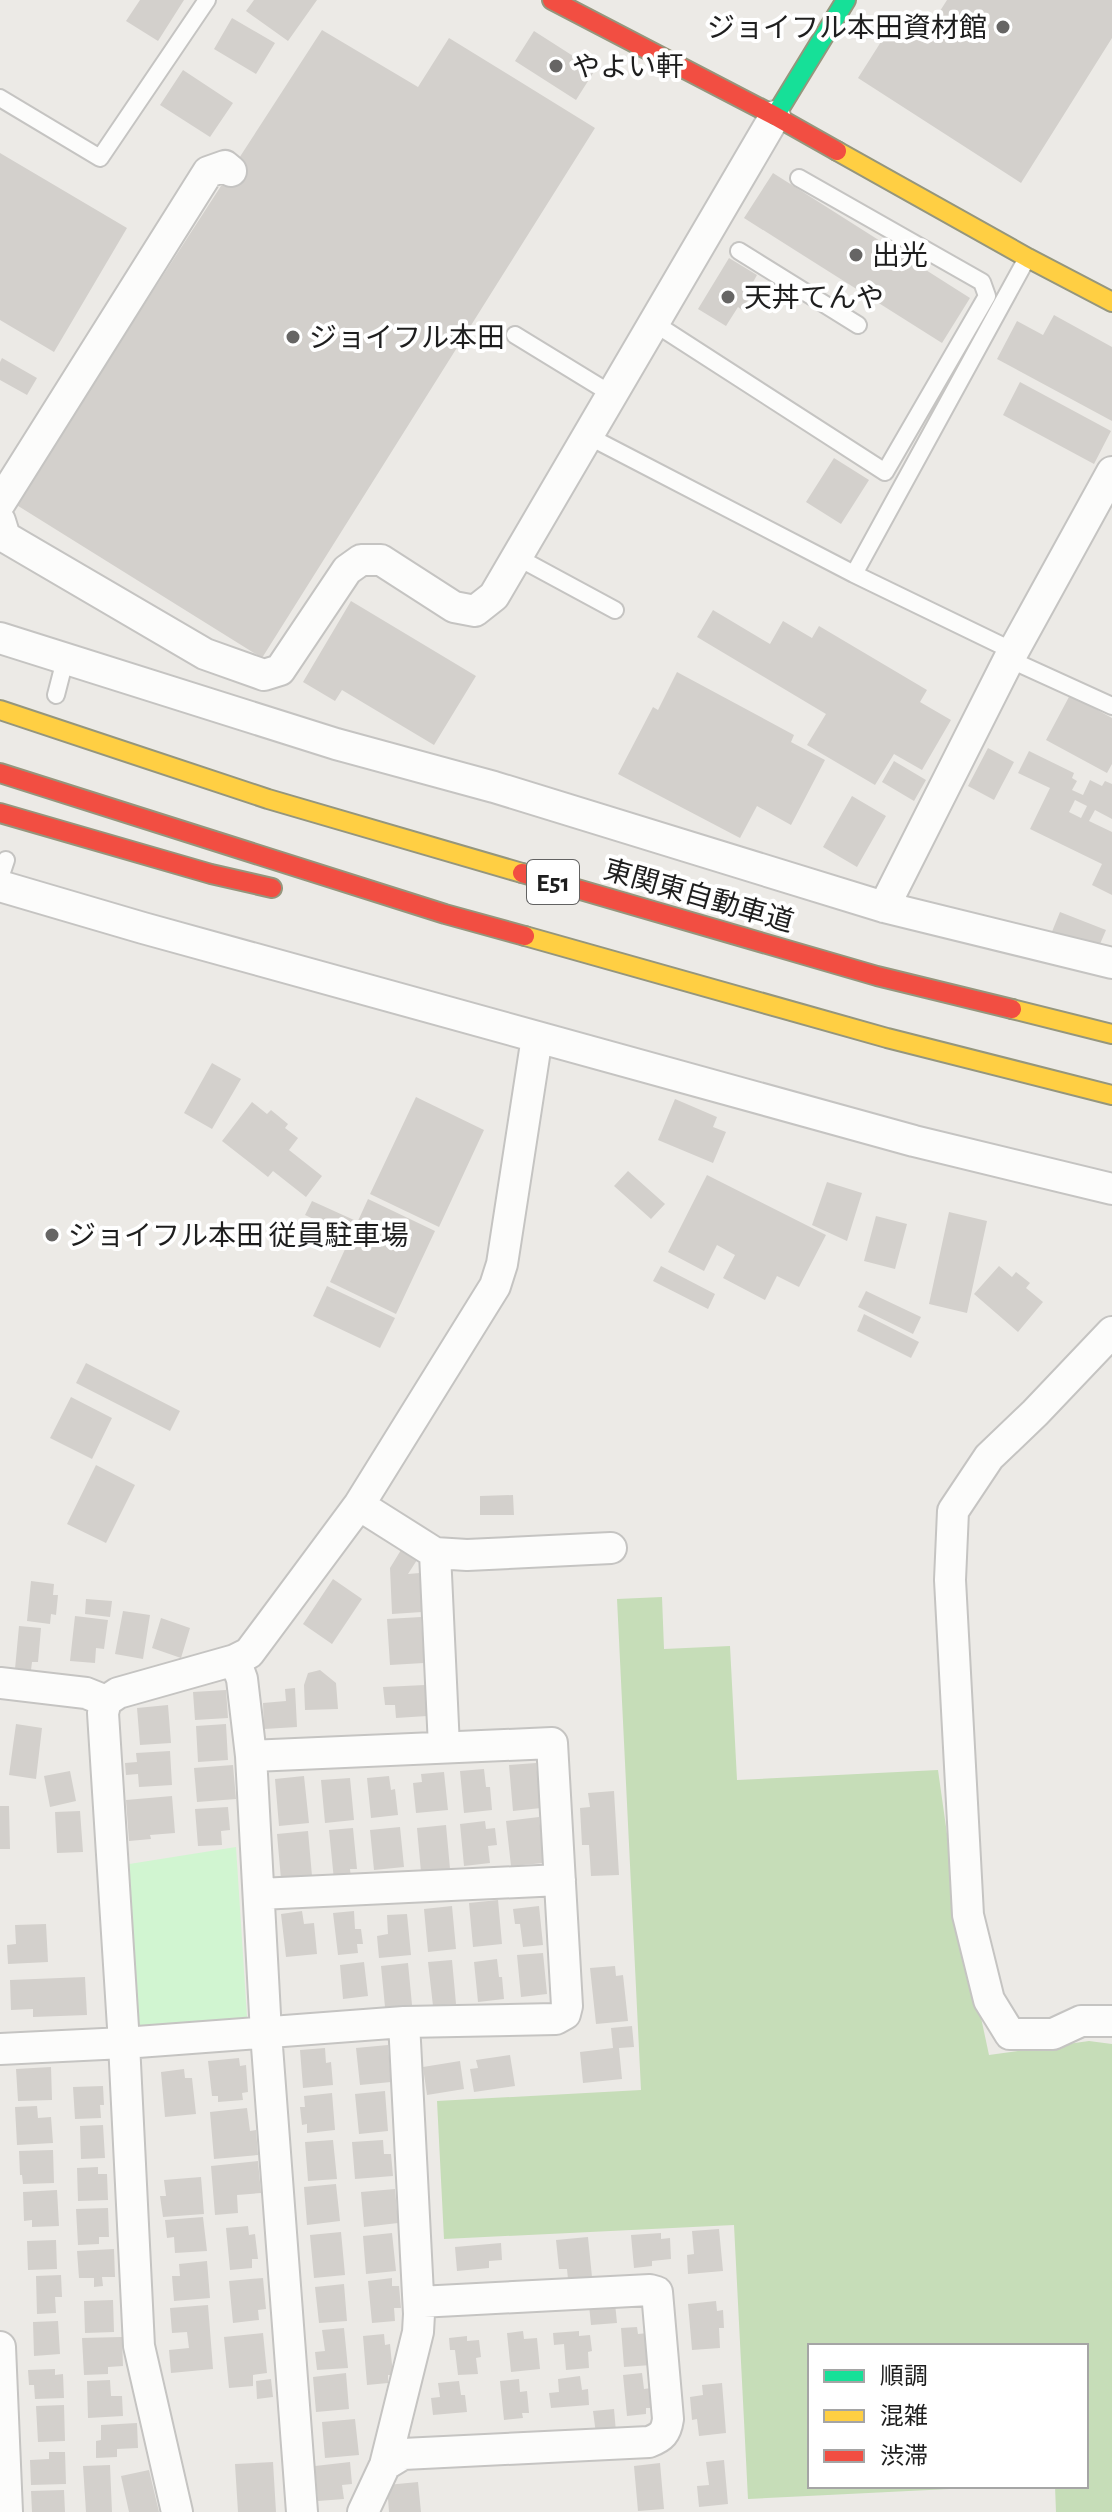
<svg xmlns="http://www.w3.org/2000/svg" width="1112" height="2512" font-family="'Alegreya Sans','Noto Sans JP',sans-serif">
  <rect width="100%" height="100%" fill="#eceae6"/>
  <path fill="#c6ddb8" d="M662 1597 664 1649 730 1646 737 1780 938 1770 957 1905 989 2055 1089 2041 1112 2044V2512H1056L1055 2486H1086V2346H810V2486H1010L748 2499 734 2225 444 2239 437 2101 641 2090 617 1599Z"/>
  <path fill="#d1f5d1" d="M236 1847 247 2017 241 2026 136 2034 123 1865Z"/>
  <path fill="#d3d0cc" fill-rule="evenodd" d="M140 0H184L158 41 126 21Z
    M254 0H317L288 41 246 11Z
    M947 0H1112V38L1021 183 858 78 898 15 926 33Z
    M232 18 275 43 256 74 214 49Z
    M322 30 418 87 449 38 595 128 262 658 15 504Z
    M534 31 595 70 576 100 515 61Z
    M183 70 233 103 210 137 160 105Z
    M0 153 127 228 54 352 0 320Z
    M773 173 970 298 942 343 744 218Z
    M729 258 757 275 752 284 757 286 742 310 738 307 726 326 698 309Z
    M1054 315 1112 347V421L997 359 1017 321 1043 335Z
    M2 358 37 378 27 395 0 380V362Z
    M1020 382 1111 431 1094 464 1003 415Z
    M834 458 869 480 841 524 806 502Z
    M351 601 476 676 434 745 342 690 335 701 303 682Z
    M713 610 770 644 783 621 812 638 819 626 927 690 920 702 951 720 922 770 894 754 875 785 807 745 826 714 697 637Z
    M677 672 794 735 791 742 825 760 791 825 757 806 740 838 618 774 653 707 658 710Z
    M1070 695 1112 718V764L1107 773 1046 740Z
    M988 748 1014 762 994 800 968 786Z
    M1029 751 1074 773 1072 778 1077 781 1072 790 1083 795 1090 780 1102 786 1105 781 1112 784V819L1095 810 1089 821 1112 832V895L1092 885 1102 864 1030 829 1050 788 1018 773ZM1075 800 1087 806 1081 818 1069 812Z
    M894 761 926 780 914 801 882 782Z
    M852 796 886 816 857 867 823 847Z
    M1060 912 1106 930 1097 951 1051 934Z
    M212 1063 241 1079 212 1129 184 1113Z
    M416 1097 484 1130 439 1227 370 1194Z
    M675 1099 717 1117 713 1127 726 1132 713 1163 658 1140Z
    M252 1102 267 1114 271 1110 288 1124 285 1128 298 1138 289 1150 322 1176 306 1197 273 1171 268 1177 222 1141Z
    M628 1171 665 1204 651 1219 614 1186Z
    M707 1175 826 1235 799 1287 777 1276 765 1300 723 1278 735 1255 717 1245 704 1271 668 1252Z
    M827 1182 862 1193 847 1241 812 1225Z
    M368 1199 435 1231 396 1314 330 1282Z
    M312 1201 354 1220 347 1235 305 1215Z
    M949 1212 987 1221 967 1313 929 1304Z
    M876 1216 907 1224 895 1269 864 1261Z
    M661 1266 715 1294 708 1309 653 1281Z
    M999 1266 1012 1277 1016 1272 1030 1283 1026 1288 1043 1302 1018 1332 974 1294Z
    M327 1286 395 1318 380 1348 313 1316Z
    M866 1291 921 1317 913 1334 858 1307Z
    M864 1314 919 1342 911 1358 857 1331Z
    M86 1363 180 1411 170 1431 76 1383Z
    M71 1397 112 1418 92 1459 50 1438Z
    M96 1465 135 1485 106 1543 67 1524Z
    M513 1495 514 1515H480V1496Z
    M401 1550 417 1560 408 1574 420 1573 422 1612 392 1614 390 1568Z
    M333 1579 362 1599 332 1644 303 1624Z
    M31 1581 54 1584 53 1595H58L56 1615 51 1614 50 1624 27 1621Z
    M86 1599 112 1601 110 1617 85 1614Z
    M123 1611 150 1615 143 1659 115 1654Z
    M75 1616 108 1620 104 1649 96 1648 95 1663 70 1661Z
    M421 1617 424 1663 390 1665 387 1619Z
    M161 1618 190 1628 181 1658 152 1648Z
    M19 1626 41 1628 38 1662H32L31 1670 15 1669Z
    M320 1670 336 1683 338 1709 305 1710 304 1685 308 1673Z
    M425 1685 427 1716 396 1718 395 1705H385L383 1687Z
    M295 1688 297 1727 264 1729 263 1703 286 1701 285 1689Z
    M226 1690 228 1718 195 1720 193 1692Z
    M168 1705 171 1743 140 1745 137 1708Z
    M16 1724 42 1728 36 1779 9 1775Z
    M226 1724 228 1760 198 1762 196 1726Z
    M170 1751 172 1785 139 1787 138 1774 126 1775 125 1763 137 1762 136 1753Z
    M536 1763 541 1808 513 1811 509 1765Z
    M233 1765 236 1799 197 1802 194 1768Z
    M484 1769 486 1787H490L492 1810 464 1813 460 1771Z
    M70 1771 76 1801 50 1807 44 1776Z
    M444 1772 448 1810 416 1813 413 1783 422 1782 421 1774Z
    M304 1776 309 1823 279 1826 275 1779Z
    M389 1776 391 1790 395 1789 398 1815 371 1818 367 1778Z
    M350 1778 354 1820 325 1823 321 1780Z
    M614 1791 619 1875 591 1876 589 1845H582L580 1808 590 1807 588 1793Z
    M172 1796 175 1833 150 1835 151 1839 129 1841 126 1800Z
    M0 1806H9L10 1849H0Z
    M228 1807 230 1830 221 1831 222 1845 198 1846 195 1809Z
    M80 1811 83 1852 57 1853 55 1812Z
    M539 1817 544 1863 511 1866 506 1821Z
    M485 1821 486 1829 495 1828 497 1845 488 1846 490 1863 464 1866 460 1824Z
    M446 1825 450 1869 421 1872 417 1828Z
    M400 1827 404 1867 374 1870 370 1830Z
    M353 1828 357 1869H350L351 1878 334 1880 329 1830Z
    M308 1831 312 1876 281 1879 277 1834Z
    M498 1900 502 1944 473 1947 469 1903Z
    M452 1906 456 1949 428 1952 424 1909Z
    M539 1906 543 1945 523 1947 520 1924H515L513 1909Z
    M302 1911 304 1924 314 1923 317 1954 286 1957 281 1914Z
    M354 1911 355 1929H361L363 1944H357L358 1953 338 1955 333 1913Z
    M407 1914 411 1955 379 1958 377 1936 388 1934 387 1915Z
    M46 1924 48 1962 8 1964 7 1945 16 1944 15 1925Z
    M543 1953 547 1994 521 1997 517 1955Z
    M497 1959 499 1977H502L504 1999 478 2002 474 1962Z
    M452 1960 456 2004 433 2006 428 1962Z
    M364 1962 368 1996 343 1999 340 1965Z
    M408 1963 412 2005 385 2007 381 1966Z
    M615 1966 616 1976 623 1975 628 2021 596 2024 590 1968Z
    M85 1977 87 2015 33 2017V2009L11 2010 10 1980Z
    M632 2026 634 2047 619 2048 622 2079 583 2083 580 2052 613 2048 611 2028Z
    M388 2045 391 2082 360 2085 356 2048Z
    M325 2048 326 2063 331 2062 333 2085 303 2088 300 2050Z
    M510 2055 515 2086 474 2092 470 2069 478 2068 476 2060Z
    M239 2058 240 2066 246 2065 248 2092 242 2093 243 2100 218 2102V2096H212L208 2061Z
    M460 2061 464 2089 427 2095 423 2067Z
    M51 2067 52 2100 18 2101 16 2069Z
    M184 2069 185 2078H192L196 2114 165 2117 161 2072Z
    M103 2086 104 2105H100L101 2118 75 2119 73 2087Z
    M385 2091 388 2131 359 2134 355 2094Z
    M332 2093 335 2130 307 2133V2124L302 2125 300 2107H305L304 2096Z
    M37 2106 38 2118 51 2117 53 2143 17 2145 15 2107Z
    M247 2108 250 2131 256 2130 258 2155 214 2159 210 2112Z
    M103 2125 105 2158 81 2159 80 2126Z
    M333 2140 337 2179 308 2181 305 2142Z
    M383 2140 384 2154H391L393 2176 355 2179 352 2142Z
    M53 2150 54 2183 23 2184 22 2175H20L19 2151Z
    M258 2161 261 2193 237 2195 238 2213 215 2215 211 2166Z
    M98 2167V2174H107L108 2200 78 2201 77 2168Z
    M201 2177 204 2214 163 2217 160 2196H166L164 2180Z
    M336 2184 340 2221 307 2225 304 2187Z
    M395 2189 398 2223 364 2227 361 2192Z
    M57 2190 59 2226 32 2227V2220L24 2221 23 2192Z
    M108 2208 109 2237H99V2244L78 2245 76 2209Z
    M203 2217 207 2251 175 2253 174 2237 167 2238 165 2220Z
    M248 2226 249 2235 255 2234 258 2259H252V2268L230 2270 226 2228Z
    M719 2229 723 2271 688 2274 687 2255 694 2254 692 2231Z
    M341 2232 345 2275 314 2278 310 2235Z
    M392 2233 396 2271 366 2274 363 2236Z
    M661 2233V2239L670 2238 671 2259 652 2261V2266L634 2268 631 2235Z
    M588 2237 592 2277 568 2279 567 2269H559L556 2240Z
    M56 2240 57 2269 28 2270 27 2241Z
    M501 2243 502 2260 489 2261V2268L457 2271 455 2247Z
    M114 2249 115 2277H102L103 2286 94 2287V2278H79L77 2251Z
    M207 2261 210 2298 174 2301 172 2276H180L179 2264Z
    M61 2275 62 2297H55L56 2313 37 2314 36 2276Z
    M263 2278 266 2309 258 2310 259 2320 233 2323 229 2281Z
    M392 2278V2286H399L401 2308H394L395 2321 372 2323 368 2281Z
    M344 2284 347 2321 319 2323 315 2287Z
    M113 2300 114 2332 85 2333 84 2301Z
    M716 2301 717 2311 723 2310 724 2328H719L720 2348 692 2350 688 2304Z
    M615 2303 617 2323 591 2325 589 2305Z
    M208 2305 213 2369 171 2373 169 2350 189 2348 187 2332 172 2333 170 2308Z
    M58 2321 60 2354 34 2356 33 2322Z
    M637 2327 638 2334 648 2333 651 2365 624 2367 621 2328Z
    M344 2328 348 2368 317 2370 315 2352 325 2351 322 2330Z
    M523 2331 524 2339 537 2338 540 2369 511 2372 507 2333Z
    M579 2331V2336L590 2335 592 2351 588 2352 589 2368 566 2370 564 2344 554 2345 553 2333Z
    M263 2333 267 2373 253 2375V2386L229 2388 224 2337Z
    M384 2334 385 2345 390 2344 393 2375H388V2383L367 2385 363 2336Z
    M467 2336V2341L479 2340 481 2357 476 2358 478 2374 458 2375 455 2350H450L449 2338Z
    M122 2337 123 2366 108 2367V2374L84 2375 82 2338Z
    M55 2369V2375L63 2374 64 2398 35 2399 34 2385H29L28 2370Z
    M346 2373 349 2409 316 2412 313 2377Z
    M642 2373 644 2389 651 2388 652 2408H646V2414L627 2416 623 2375Z
    M580 2376 582 2390 588 2389 589 2405 551 2408 549 2393 559 2392 558 2379Z
    M271 2379 273 2397 257 2399 256 2381Z
    M519 2379 520 2392 527 2391 529 2413H522L523 2418 504 2420 500 2381Z
    M110 2380 111 2396H122L123 2416 88 2418 87 2381Z
    M459 2381 461 2395H465L467 2412 433 2415 431 2398 440 2397 438 2383Z
    M722 2383 726 2433 699 2436 697 2419 692 2420 690 2397 703 2395 702 2385Z
    M64 2405 65 2441 38 2442 36 2406Z
    M614 2409 616 2432 596 2434 593 2411Z
    M355 2419 359 2455 325 2458 322 2422Z
    M137 2423 138 2448 117 2449V2457L96 2458V2441L101 2440V2425Z
    M49 2452H65L66 2484 31 2485 30 2460 49 2459Z
    M724 2460 728 2504 699 2507 697 2486 709 2485 706 2462Z
    M273 2462 276 2512H238L235 2464Z
    M350 2462 352 2484 342 2485 344 2499 318 2501 315 2466Z
    M660 2463 664 2509 638 2511 634 2466Z
    M110 2465 112 2512H86L83 2466Z
    M149 2470 159 2512H129L121 2476Z
    M418 2482 421 2512H389L387 2485Z
    M64 2490 65 2512H32L31 2491Z"/>
  <g fill="none" stroke-linecap="round" stroke-linejoin="round">
    <defs>
      <path id="lane" d="M0 98 100 158 207 0
        M739 251 858 325
        M654 323 885 472 987 296 982 282 799 178
        M515 335 613 395
        M588 436 854 574 1013 651
        M517 557 615 610
        M854 574 1026 260
        M1009 659 1112 706
        M56 695 65 660
        M0 878 6 860"/>
      <path id="street" d="M0 503 208 172 225 166 231 171
        M0 521 5 537 205 654 264 675 280 670 347 570 361 560H381L454 607 475 611 494 596 775 116
        M0 638 336 744 494 787 884 907 1112 963
        M0 886 143 928 914 1141 1112 1189
        M884 907 1009 659 1112 472
        M1112 1332 1035 1413 989 1457 953 1511 950 1580 968 1915 989 2000 1010 2034H1053L1081 2021H1112
        M359 1505 435 1553 467 1555 611 1548
        M435 1553 444 1747
        M235 1660 242 1679 251 1756 266 2033 302 2512
        M0 1683 86 1693 106 1701
        M259 1894 560 1880
        M0 2049 124 2043 404 2022 556 2019 565 2014 567 2006 552 1743 251 1756
        M0 2347 7 2512
        M385 2465 403 2454 649 2442C662 2437 666 2433 668 2419L657 2292 650 2290 419 2302
        M177 2512 139 2346 124 2043 103 1713 106 1701 118 1693 235 1660 249 1653 359 1505 495 1286 502 1264 537 1037
        M363 2512 385 2465 418 2332 419 2314 404 2022"/>
      <path id="fast" d="M775 116 846 0"/>
      <path id="slow" d="M837 151 1028 258 1112 302
        M0 710 268 799 522 873
        M525 936 887 1038 1112 1095
        M1012 1009 1112 1034"/>
      <path id="jam" d="M552 0 775 116 837 151
        M0 773 445 914 525 936
        M0 813 211 874 272 888
        M522 873 877 976 1012 1009"/>
    </defs>
    <use href="#lane" stroke="#c5c4c2" stroke-width="20"/>
    <use href="#street" stroke="#c5c4c2" stroke-width="34"/>
    <use href="#fast" stroke="#95967d" stroke-width="22"/>
    <use href="#slow" stroke="#95967d" stroke-width="22"/>
    <use href="#jam" stroke="#95967d" stroke-width="22"/>
    <use href="#lane" stroke="#fcfcfb" stroke-width="16"/>
    <use href="#street" stroke="#fcfcfb" stroke-width="30"/>
    <use href="#fast" stroke="#16e098" stroke-width="18"/>
    <use href="#slow" stroke="#ffcf43" stroke-width="18"/>
    <use href="#jam" stroke="#f24e42" stroke-width="18"/>
  </g>
  <g fill="#666564" stroke="#fff" stroke-width="3">
    <circle cx="1003" cy="27" r="8"/>
    <circle cx="556" cy="66" r="8"/>
    <circle cx="856" cy="255" r="8"/>
    <circle cx="728" cy="297" r="8"/>
    <circle cx="293" cy="337" r="8"/>
    <circle cx="52" cy="1235" r="8"/>
  </g>
  <g text-anchor="middle" stroke-width="8" stroke-linejoin="round" paint-order="stroke">
    <rect fill="#fff" stroke="#626262" stroke-width="2" x="527" y="860" width="52" height="44" rx="6"/>
    <g font-size="26" font-weight="bold" fill="#1e1e1e">
      <text x="553" y="891">E51</text>
    </g>
    <g font-size="28" fill="#1e1e1e" stroke="#fff" text-anchor="start">
      <text x="987" y="37" text-anchor="end">ジョイフル本田資材館</text>
      <text x="572" y="76">やよい軒</text>
      <text x="872" y="265">出光</text>
      <text x="744" y="307">天丼てんや</text>
      <text x="309" y="347">ジョイフル本田</text>
      <text x="68" y="1245">ジョイフル本田 従員駐車場</text>
    </g>
    <g font-size="28" fill="#1e1e1e" stroke="#fff">
      <text transform="translate(699 895) rotate(16)" y="10">東関東自動車道</text>
    </g>
  </g>
  <rect x="808" y="2344" width="280" height="144" fill="#ffffff" stroke="#a5a5a5" stroke-width="2"/>
  <rect x="824" y="2370" width="40" height="12" fill="#16e098" stroke="#a5a5a5" stroke-width="2"/>
  <text x="880" y="2384" font-size="24" fill="#1e1e1e">順調</text>
  <rect x="824" y="2410" width="40" height="12" fill="#ffcf43" stroke="#a5a5a5" stroke-width="2"/>
  <text x="880" y="2424" font-size="24" fill="#1e1e1e">混雑</text>
  <rect x="824" y="2450" width="40" height="12" fill="#f24e42" stroke="#a5a5a5" stroke-width="2"/>
  <text x="880" y="2464" font-size="24" fill="#1e1e1e">渋滞</text>
</svg>
